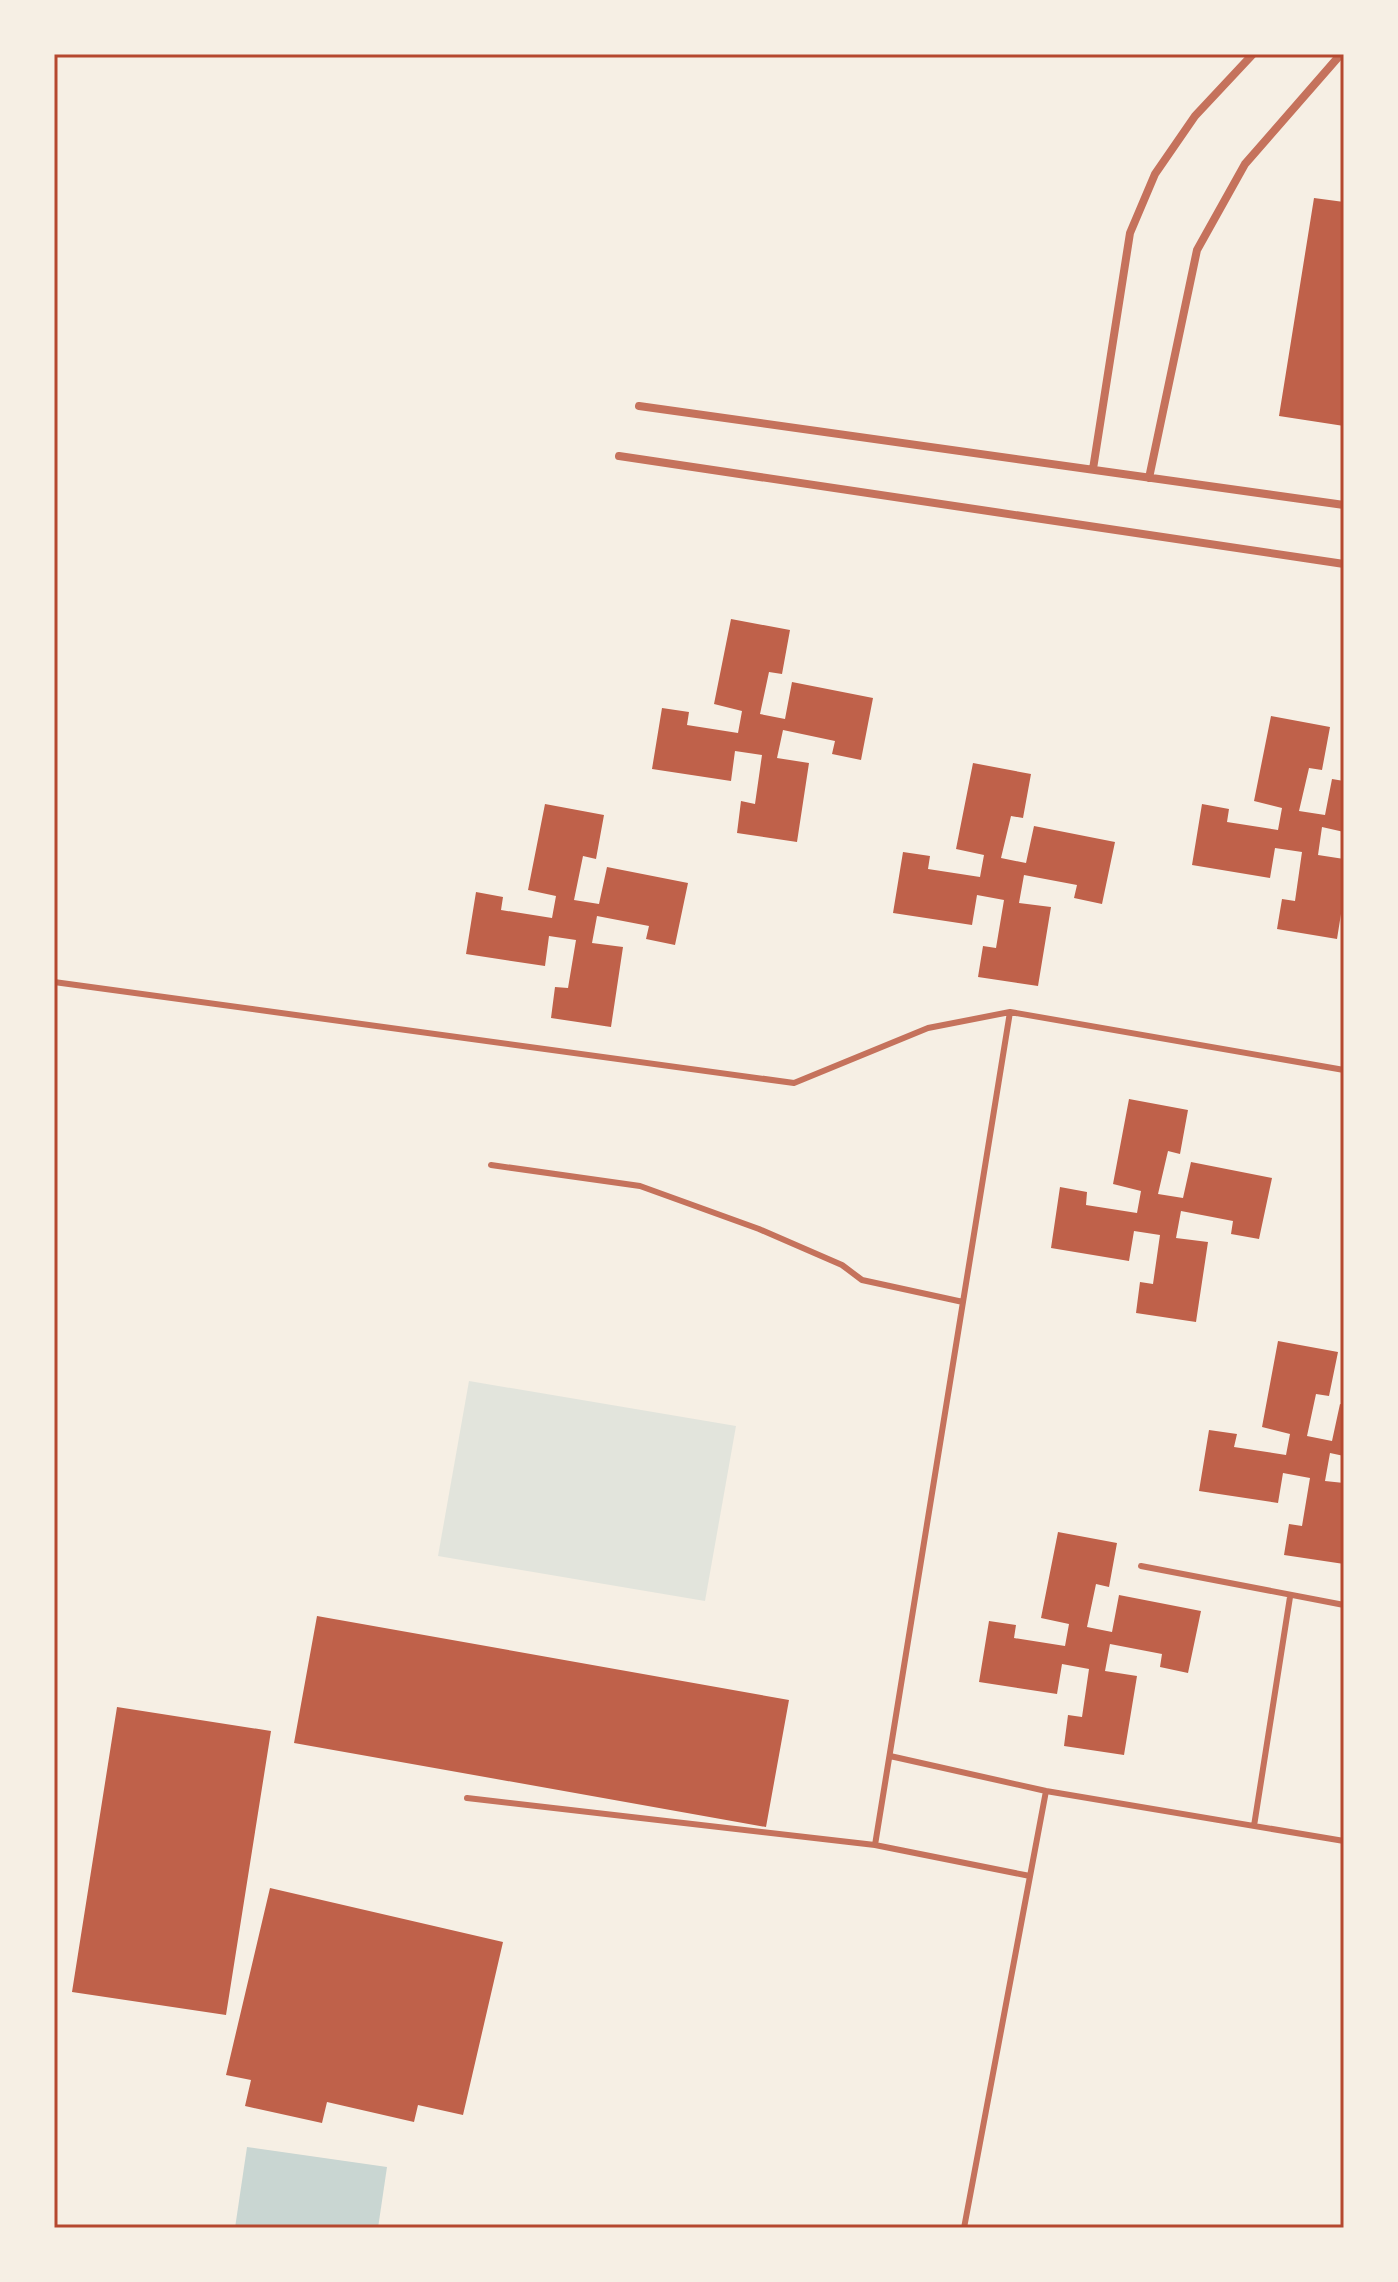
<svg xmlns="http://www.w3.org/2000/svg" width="1398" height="2282" font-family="'Roboto Condensed',sans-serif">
  <rect width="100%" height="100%" fill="#f6efe4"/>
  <path fill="#e2e4dc" d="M469 1381 736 1426 705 1601 438 1556Z"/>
  <path fill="#c9d6d2" d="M247 2147 387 2167 378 2228H235Z"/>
  <path fill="#bf614a" d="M1314 198 1344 202V426L1279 416Z
    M731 619 790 630 782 674 769 672 760 714 785 719 792 682 873 698 861 760 832 754 835 741 783 730 777 758 809 763 797 842 737 833 741 801 755 804 762 755 735 751 731 781 652 769 662 708 689 712 687 725 738 733 742 711 714 704Z
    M1271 716 1330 727 1322 770 1309 768 1299 811 1325 815 1332 779 1344 781V832L1322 827 1318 855 1344 859V895L1337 939 1277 929 1282 899 1295 901 1302 852 1275 848 1270 878 1192 865 1202 804 1229 809 1227 822 1278 830 1282 808 1254 801Z
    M973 763 1031 774 1023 818 1011 816 1001 858 1026 863 1034 826 1115 842 1102 904 1074 898 1077 885 1024 875 1019 903 1051 907 1038 986 978 977 983 946 996 948 1004 900 977 895 972 925 893 913 903 852 930 856 928 869 980 877 984 855 956 849Z
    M545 804 604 815 596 859 583 856 574 900 599 904 607 867 688 883 675 945 646 939 649 926 597 916 592 943 623 947 611 1027 551 1018 555 987 568 988 576 940 549 936 545 966 466 954 476 892 503 897 501 910 552 918 556 896 528 890Z
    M1129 1099 1188 1110 1180 1154 1168 1151 1158 1194 1183 1198 1191 1162 1272 1178 1259 1239 1231 1234 1233 1221 1181 1211 1176 1238 1208 1242 1196 1322 1136 1313 1140 1282 1153 1284 1160 1235 1134 1231 1129 1261 1051 1248 1060 1187 1087 1192 1086 1205 1137 1213 1141 1191 1113 1184Z
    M1278 1341 1338 1352 1329 1396 1316 1394 1307 1436 1332 1441 1340 1404 1344 1405V1456L1330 1453 1325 1481 1344 1483V1564L1284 1555 1289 1524 1302 1526 1310 1478 1283 1473 1278 1503 1199 1491 1209 1430 1237 1434 1234 1447 1286 1455 1290 1434 1262 1427Z
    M1058 1532 1117 1543 1109 1587 1096 1584 1087 1627 1112 1632 1119 1595 1201 1611 1188 1673 1160 1667 1162 1654 1110 1644 1105 1671 1137 1676 1124 1755 1064 1746 1068 1715 1082 1717 1089 1669 1062 1664 1057 1694 979 1682 989 1621 1016 1625 1014 1638 1065 1646 1069 1624 1041 1618Z
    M317 1616 789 1700 766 1827 294 1743Z
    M117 1707 271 1731 226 2015 72 1992Z
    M270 1888 503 1942 463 2115 418 2105 414 2122 327 2102 322 2123 245 2106 251 2080 226 2075Z"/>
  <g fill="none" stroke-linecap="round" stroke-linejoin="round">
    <path stroke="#c5725c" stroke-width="6" d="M54 982 794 1083 928 1028 1010 1012 1344 1070
      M491 1165 640 1186 759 1229 842 1265 862 1280 963 1302
      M1141 1566 1344 1605
      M890 1756 1046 1791 1344 1841
      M467 1798 875 1845 1030 1876
      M1254 1826 1290 1597
      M875 1845 1010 1012
      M964 2228 1046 1791"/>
    <path stroke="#c5725c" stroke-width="8" d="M639 406 1344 505
      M619 456 1344 564
      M1093 469 1130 233 1155 174 1195 116 1253 54
      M1149 478 1197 250 1245 164 1341 54"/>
  </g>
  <rect width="1398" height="2282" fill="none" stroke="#f6efe4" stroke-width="112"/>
  <rect x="56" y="56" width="1286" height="2170" fill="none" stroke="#b5482f" stroke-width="3"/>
</svg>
